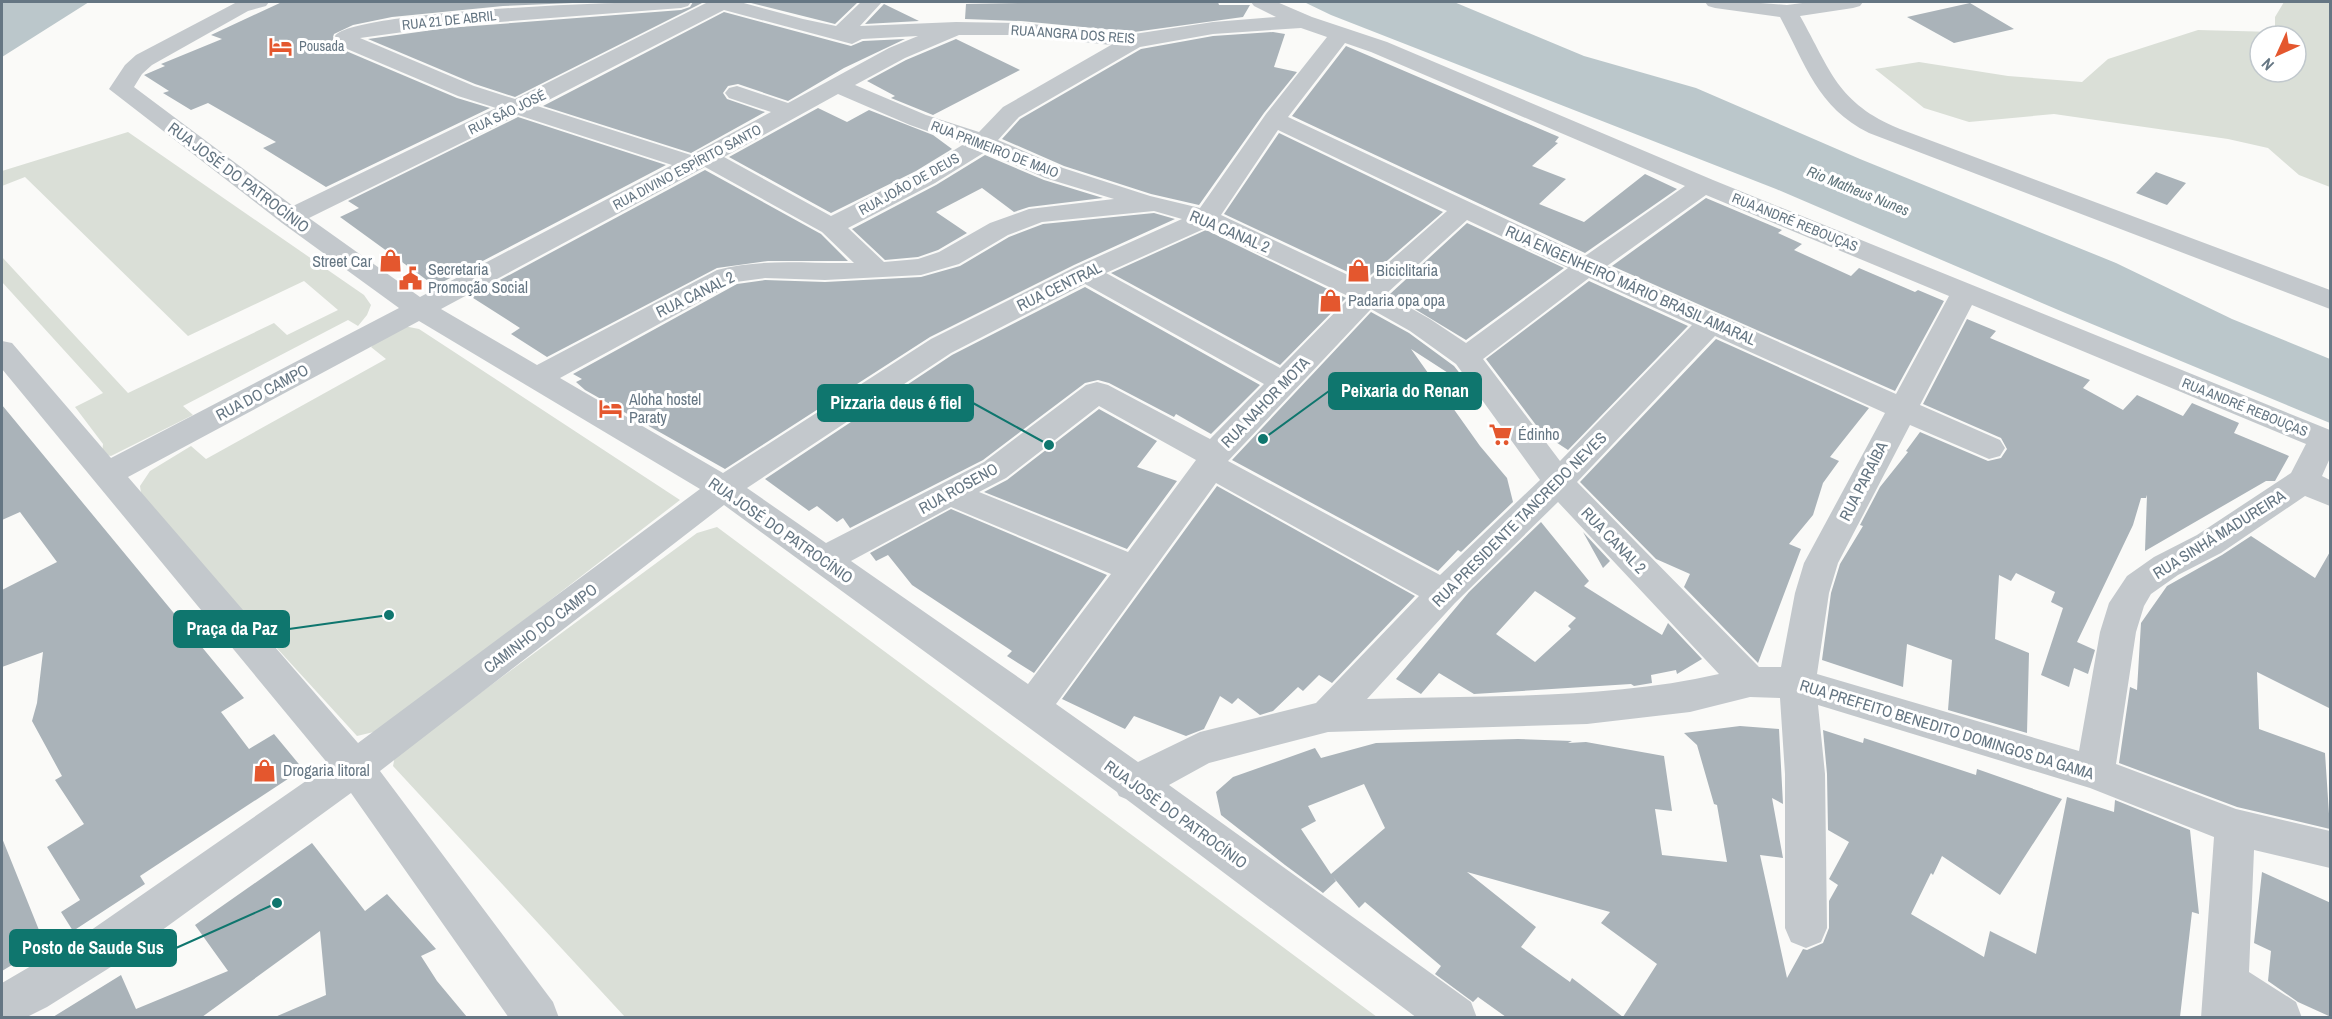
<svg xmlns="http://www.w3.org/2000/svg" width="2332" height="1019" font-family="'Archivo Narrow',sans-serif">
  <rect width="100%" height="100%" fill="#fafaf8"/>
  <path fill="#dadfd7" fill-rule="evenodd" d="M2284 2H2330V187L2299 175 2268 148 2228 139 2054 114 1969 122 1924 108 1875 69 1919 62 2008 76 2082 82 2108 59 2198 30 2275 32V17ZM2260 36H2296V72H2260Z
    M128 132 364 295 371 305 367 315 358 326 348 320 183 406 193 415 111 456 102 454 103 444 75 407 103 393 2 282V257L128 393 274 323 287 335 338 310 304 281 188 336 25 177 2 186V171Z
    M404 326 419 329 680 500 382 730 357 736 142 500 140 486 150 471 191 446 206 459 386 359 371 347 383 335Z
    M717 527 1377 1017H625L393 766 395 756 697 533Z"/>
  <path fill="#bbc7cb" d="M2 2H89L2 57Z
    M1304 2H1454L1584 56 1696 88 1860 159 2116 263 2232 319 2330 359V423L2063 312 1776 189 1331 15Z"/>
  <path fill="#aab3b9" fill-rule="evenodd" d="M282 2H596L503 6 392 17 353 25 334 34 333 37 339 48 457 98 490 108 326 187 263 148 276 142 208 103 191 110 163 93 169 91 144 75 165 66 161 64 222 39 211 35Z
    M693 2H704L515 97 475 84 368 39 447 28 681 10 690 7Z
    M747 2H858L835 24Z
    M1068 2H1218L1219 5H1250L1243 17 1134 32 1021 21 965 19 966 4Z
    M1970 3 2014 29 1954 43 1907 17Z
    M884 4 919 21 865 24Z
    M724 12 851 46 863 41 905 39 844 68 788 101 738 84 728 86 723 93 727 99 765 112 691 153 543 106Z
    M1273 32 1285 34 1274 67 1297 72 1264 113 1199 205 1151 194 1064 166 1002 139 1020 119 1141 49 1213 36Z
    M956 39 1020 70 933 115 891 98 895 96 867 81 906 60Z
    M1346 46 1559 137 1555 142 1558 143 1532 166 1566 179 1539 204 1584 222 1645 174 1677 189 1585 253 1292 116Z
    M818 108 847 122 869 110 933 135 952 149 916 171 831 213 729 157Z
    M518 117 666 165 435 286 340 217 359 208 348 201Z
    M1279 133 1443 212 1365 280 1224 214Z
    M985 155 1044 180 1103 198 1029 207 1014 212 982 188 936 212 967 233 938 250 918 257 885 260 852 229 936 185Z
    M705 170 821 234 848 261H768L717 268 547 357 511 334 520 328 470 296Z
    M2156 172 2186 183 2167 205 2136 193Z
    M1706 198 1782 230 1778 233 1802 244 1794 250 1851 276 1859 268 1915 292 1918 290 1944 301 1895 391 1612 266Z
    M1154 213 1175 219 1074 265 930 337 725 469 585 390 576 382 582 379 573 374 737 284 765 280 825 282 921 277 960 266 1009 237 1043 224Z
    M1467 223 1564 268 1466 340 1390 294Z
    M1206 230 1346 298 1280 365 1111 273Z
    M1589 281 1688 326 1568 450 1542 433 1486 359Z
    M1085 287 1260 385 1211 434 1176 414 1174 417 1109 383 1098 380 1085 383 983 460 850 528 843 518 837 522 817 506 809 511 765 479 952 355Z
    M1371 312 1409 333 1454 366 1462 376 1459 380 1411 349 1480 446 1507 478 1513 502 1461 552 1458 550 1438 571 1232 460Z
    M1967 319 1996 331 1990 338 2090 380 2083 388 2123 410 2137 395 2183 416 2192 403 2239 423 2234 433 2289 456 2275 481H2266L2145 551 2147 495 2146 498H2141L2133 525 2077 642 2095 650 2088 674 2074 668 2069 687 2041 675 2063 608 2051 602 2055 592 2016 573 2011 581 1999 575 1995 639 2029 653 2027 733 1948 710 1952 660 1907 644 1903 687 1822 660 1831 593 1840 564 1863 526 1860 525 1880 487 1908 452 1906 451 1920 432 1988 461 2001 458 2007 449 2001 438 1923 404Z
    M1716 339 1869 408 1830 457 1839 461 1823 483 1813 515 1789 544 1801 549 1758 663 1684 587 1690 574 1656 559 1580 482Z
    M2 405 244 698 221 712 249 749 274 734 303 769 140 876 145 884 73 931 61 912 80 900 47 847 84 824 55 780 62 776 32 721 37 703 43 652 2 667V590L57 562 20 512 2 520Z
    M1099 409 1157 441 1137 467 1177 481 1127 549 984 492 1007 480Z
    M1217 486 1415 596 1332 683 1319 675 1303 691 1298 687 1273 711 1260 715 1238 698 1232 704 1220 696 1204 729 1186 736 1134 716 1125 729 1062 699Z
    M951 509 1107 575 1034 673 1007 656 1012 651 912 585 888 555 876 561 870 553Z
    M1541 522 1589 581 1584 586 1662 635 1668 623 1702 659 1677 674 1676 670 1651 675 1652 683 1634 686 1631 684 1474 694 1439 673 1421 694 1396 679 1469 592ZM1535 591 1576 618 1568 626 1571 629 1535 662 1496 634Z
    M1583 532 1610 561 1603 568Z
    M2251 536 2315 578 2331 550V709L2257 672 2259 729 2325 753 2330 829 2237 807 2119 763 2130 687 2137 690 2141 623 2167 586 2222 555Z
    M1740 726 1779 729 1783 804 1772 798 1783 858 1760 855 1787 978 1803 949 1807 950 1823 943 1829 928V901L1838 885 1829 879 1849 842 1828 830 1827 774 1823 730 1863 743 1864 738 1976 775 1977 769 2062 799 2000 895 1942 856 1933 875 1931 873 1911 914 1984 957 1990 931 2036 954 2067 797 2114 812 2115 800 2190 830 2199 914 2192 912 2180 1017H1506L1478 997 1473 1002 1435 974 1441 966 1365 902 1359 908 1333 877 1336 881 1323 893 1285 865 1221 815 1216 792 1233 777 1315 748 1321 758 1376 743 1518 739 1572 741 1568 743 1586 742 1664 756 1672 811 1655 809 1662 855 1727 862 1717 805 1714 804 1697 745 1684 733ZM1364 784 1385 828 1331 874 1301 829 1316 821 1308 806ZM1467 872 1610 912 1601 923 1657 964 1623 1017 1572 978 1570 982 1521 947 1536 927Z
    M2 838 45 945 2 971Z
    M312 843 365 911 387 894 436 949 421 956 437 981 467 1017H275L326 995 320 931 202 1017H53L121 975 136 1009 228 971 195 925Z
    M2262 872 2331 903V1017L2298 1002 2268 981 2271 951 2254 943Z"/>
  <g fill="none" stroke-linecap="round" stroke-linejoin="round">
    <path fill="#c3c8cc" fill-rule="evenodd" d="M237 2H269L266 6 248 11 152 65 142 74 134 87 293 206 496 108 458 96 340 46 335 36C353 10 648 0 691 2L688 6 681 8 447 26 360 38 474 86 515 99 708 2H740L803 19 836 26 861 2H882L860 26 956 22 1021 23 1134 34 1213 22 1276 17 1254 6 1251 2H1277L1312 17 1387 42 1713 180 2330 430V458L2322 476 2330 480V506L2305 496 2221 553 2178 575 2151 594 2144 606 2136 632 2116 764 2236 809 2330 831V868L2254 850 2249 972 2296 1002 2302 1018H2201L2214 837 2090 788 1818 705 1825 774 1827 928 1821 942 1806 948 1791 942 1785 928V774L1780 698 1750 697 1690 712 1587 724 1328 732 1209 763 1169 785 1471 1002 1477 1018H1417L1126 799 1119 796 1117 792 724 505 380 771 553 1002 559 1018H509L351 793 114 965 47 1007 25 1018H2V983L84 935 329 765 2 369V341L12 343 111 458 399 308 282 223 109 89 125 65 136 55ZM724 10 852 44 862 39 918 36 889 48 788 103 737 86 729 88 725 93 729 98 771 112 691 155 537 106ZM1301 28 1327 37 1266 114 1200 208 1150 196 1063 168 998 140 1019 117 1140 47 1213 34ZM959 35H1021L1111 45 1003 107 979 132 926 115 855 85 905 58ZM1345 43 1371 52 1685 186 1585 256 1288 117ZM838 94 910 125 964 144 917 173 831 216 724 157ZM518 115 672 165 420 297 309 218ZM1278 130 1447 211 1365 283 1221 215ZM985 152 1045 178 1114 199 1029 209 990 223 939 252 918 259 884 262 848 228 935 183ZM705 167 822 232 854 263C806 264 764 258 717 270L537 365 441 309ZM1706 195 1949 296 1896 394 1607 266ZM1154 211 1182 219 1075 267 931 339 723 473 560 378 736 282 765 278 825 280 921 275 959 264 1008 235 1042 222ZM1467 220 1568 268 1466 343 1430 319 1386 294ZM1206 228 1350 297 1280 368 1106 273ZM1589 278 1692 325 1560 461 1483 359ZM1085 284 1264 384 1210 439 1108 385 1097 382 1086 385 984 462 826 543 747 488 951 353ZM1972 305 2306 444 2291 473 2197 535 2154 557 2127 576 2109 603 2100 632 2079 751 1817 674 1829 593 1838 563 1910 425 1989 459 2000 456 2005 448 2000 440 1920 405ZM1371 309 1410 331 1456 364 1540 480 1440 575 1228 461ZM419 321 700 489 358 743 128 477ZM1715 336 1885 413 1804 563 1795 593 1781 667H1759L1577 482ZM1099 406 1196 460 1128 552 979 492 1006 478ZM1216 483 1419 596 1316 703 1200 732 1138 762 1056 704ZM1558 502 1719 674C1605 700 1484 695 1367 699L1455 603ZM951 507 1111 574 1028 684 851 561Z
      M1705 2H1748L1787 5 1810 2H1863L1860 6 1853 8 1800 16C1831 71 1837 103 1900 129L2330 290V309L1869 133C1817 107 1806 65 1780 17L1715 8 1708 6Z"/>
  </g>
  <defs>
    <symbol id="hotel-bare" viewBox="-9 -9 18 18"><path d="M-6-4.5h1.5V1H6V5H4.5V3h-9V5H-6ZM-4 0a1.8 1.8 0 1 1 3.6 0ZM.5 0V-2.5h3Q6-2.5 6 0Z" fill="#e4572e" stroke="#fff" stroke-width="2.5" paint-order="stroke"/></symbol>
    <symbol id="shop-bare" viewBox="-9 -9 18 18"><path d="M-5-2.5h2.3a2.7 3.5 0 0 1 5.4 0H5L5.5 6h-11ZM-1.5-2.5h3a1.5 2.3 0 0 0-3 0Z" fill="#e4572e" stroke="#fff" stroke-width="2.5" paint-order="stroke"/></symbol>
    <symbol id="civic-bare" viewBox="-9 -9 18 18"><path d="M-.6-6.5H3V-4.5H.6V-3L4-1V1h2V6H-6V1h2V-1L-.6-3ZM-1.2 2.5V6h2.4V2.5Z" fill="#e4572e" stroke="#fff" stroke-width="2.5" paint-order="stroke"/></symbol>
    <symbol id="supermarket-bare" viewBox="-9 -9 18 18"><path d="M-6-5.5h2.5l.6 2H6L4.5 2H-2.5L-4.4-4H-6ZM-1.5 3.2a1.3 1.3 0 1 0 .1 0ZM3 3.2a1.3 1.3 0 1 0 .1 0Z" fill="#e4572e" stroke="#fff" stroke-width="2.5" paint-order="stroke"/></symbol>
  </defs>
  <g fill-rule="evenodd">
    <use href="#hotel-bare" x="264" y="30" width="33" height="33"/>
    <use href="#shop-bare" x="374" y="244" width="33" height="33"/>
    <use href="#shop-bare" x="1342" y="254" width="33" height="33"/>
    <use href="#civic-bare" x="394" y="262" width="33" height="33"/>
    <use href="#shop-bare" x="1314" y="284" width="33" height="33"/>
    <use href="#hotel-bare" x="594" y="392" width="33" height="33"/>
    <use href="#supermarket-bare" x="1484" y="418" width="33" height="33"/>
    <use href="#shop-bare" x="248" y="754" width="33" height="33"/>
  </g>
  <g text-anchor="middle" stroke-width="6" stroke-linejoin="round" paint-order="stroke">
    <g font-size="14" fill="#657683" stroke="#fff">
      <text transform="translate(449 20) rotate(-6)" y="5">RUA 21 DE ABRIL</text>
      <text transform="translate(1073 34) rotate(4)" y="5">RUA ANGRA DOS REIS</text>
      <text transform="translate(507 112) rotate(-26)" y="5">RUA SÃO JOSÉ</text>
      <text transform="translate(995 149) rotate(21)" y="5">RUA PRIMEIRO DE MAIO</text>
      <text transform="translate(687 167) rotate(-28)" y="5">RUA DIVINO ESPÍRITO SANTO</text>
      <text transform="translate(909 184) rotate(-29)" y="5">RUA JOÃO DE DEUS</text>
      <text transform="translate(1795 222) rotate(22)" y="5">RUA ANDRÉ REBOUÇAS</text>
      <text transform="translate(2245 407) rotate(22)" y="5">RUA ANDRÉ REBOUÇAS</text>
    </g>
    <g font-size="14" fill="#657683" stroke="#fff" text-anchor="start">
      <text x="299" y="51">Pousada</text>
    </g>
    <g font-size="15" font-style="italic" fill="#60757c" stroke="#fff">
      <text transform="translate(1858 191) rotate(22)" y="5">Rio Matheus Nunes</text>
    </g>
    <g font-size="16" fill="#657683" stroke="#fff">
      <text transform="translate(239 177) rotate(37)" y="6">RUA JOSÉ DO PATROCÍNIO</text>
      <text transform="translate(1230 231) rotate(23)" y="6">RUA CANAL 2</text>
      <text transform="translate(1631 285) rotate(24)" y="6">RUA ENGENHEIRO MÁRIO BRASIL AMARAL</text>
      <text transform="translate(1059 286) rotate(-26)" y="6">RUA CENTRAL</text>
      <text transform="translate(695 294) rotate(-26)" y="6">RUA CANAL 2</text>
      <text transform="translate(262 392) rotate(-28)" y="6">RUA DO CAMPO</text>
      <text transform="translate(1265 402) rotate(-46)" y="6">RUA NAHOR MOTA</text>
      <text transform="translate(1863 481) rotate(-63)" y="6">RUA PARAÍBA</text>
      <text transform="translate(958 488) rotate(-29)" y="6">RUA ROSENO</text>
      <text transform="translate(1519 519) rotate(-45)" y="6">RUA PRESIDENTE TANCREDO NEVES</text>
      <text transform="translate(781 530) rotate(35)" y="6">RUA JOSÉ DO PATROCÍNIO</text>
      <text transform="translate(2219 534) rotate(-32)" y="6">RUA SINHÁ MADUREIRA</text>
      <text transform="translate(1614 540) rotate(46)" y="6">RUA CANAL 2</text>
      <text transform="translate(540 628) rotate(-37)" y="6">CAMINHO DO CAMPO</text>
      <text transform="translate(1947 729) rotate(17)" y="6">RUA PREFEITO BENEDITO DOMINGOS DA GAMA</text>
      <text transform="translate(1176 814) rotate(36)" y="6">RUA JOSÉ DO PATROCÍNIO</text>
    </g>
    <g font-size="16" fill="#657683" stroke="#fff" text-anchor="start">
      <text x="372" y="267" text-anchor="end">Street Car</text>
      <text x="428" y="275">Secretaria<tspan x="428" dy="18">Promoção Social</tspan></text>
      <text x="1376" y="276">Biciclitaria</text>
      <text x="1348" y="306">Padaria opa opa</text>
      <text x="629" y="405">Aloha hostel<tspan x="629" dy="18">Paraty</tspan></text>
      <text x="1518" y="440">Édinho</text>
      <text x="283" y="776">Drogaria litoral</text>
    </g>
  </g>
  <path fill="none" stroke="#0f766e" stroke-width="2" d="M1263 439L1329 391M1049 445L973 403M389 615L289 629M277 903L176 948"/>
  <g fill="#0f766e" stroke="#fff" stroke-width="2">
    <circle cx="1263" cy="439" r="6"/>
    <circle cx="1049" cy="445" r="6"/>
    <circle cx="389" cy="615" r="6"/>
    <circle cx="277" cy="903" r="6"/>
  </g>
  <g fill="#0f766e" stroke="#0f766e" stroke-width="2">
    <rect x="1329" y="373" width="152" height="36" rx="6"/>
    <rect x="818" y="385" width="155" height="36" rx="6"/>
    <rect x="174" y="611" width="115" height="36" rx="6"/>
    <rect x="10" y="930" width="166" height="36" rx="6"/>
  </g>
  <g font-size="18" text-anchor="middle" font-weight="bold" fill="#fff">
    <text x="1405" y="397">Peixaria do Renan</text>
    <text x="896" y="409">Pizzaria deus é fiel</text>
    <text x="232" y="635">Praça da Paz</text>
    <text x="93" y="954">Posto de Saude Sus</text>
  </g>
  <rect width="2332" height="1019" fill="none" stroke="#657683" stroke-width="6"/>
  <g transform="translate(2278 54) rotate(225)"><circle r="28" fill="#ffffff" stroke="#c1c8cd" stroke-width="1.5"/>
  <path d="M0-4.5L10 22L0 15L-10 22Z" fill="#e4572e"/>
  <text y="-9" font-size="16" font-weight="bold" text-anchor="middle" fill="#657683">N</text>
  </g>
</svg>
